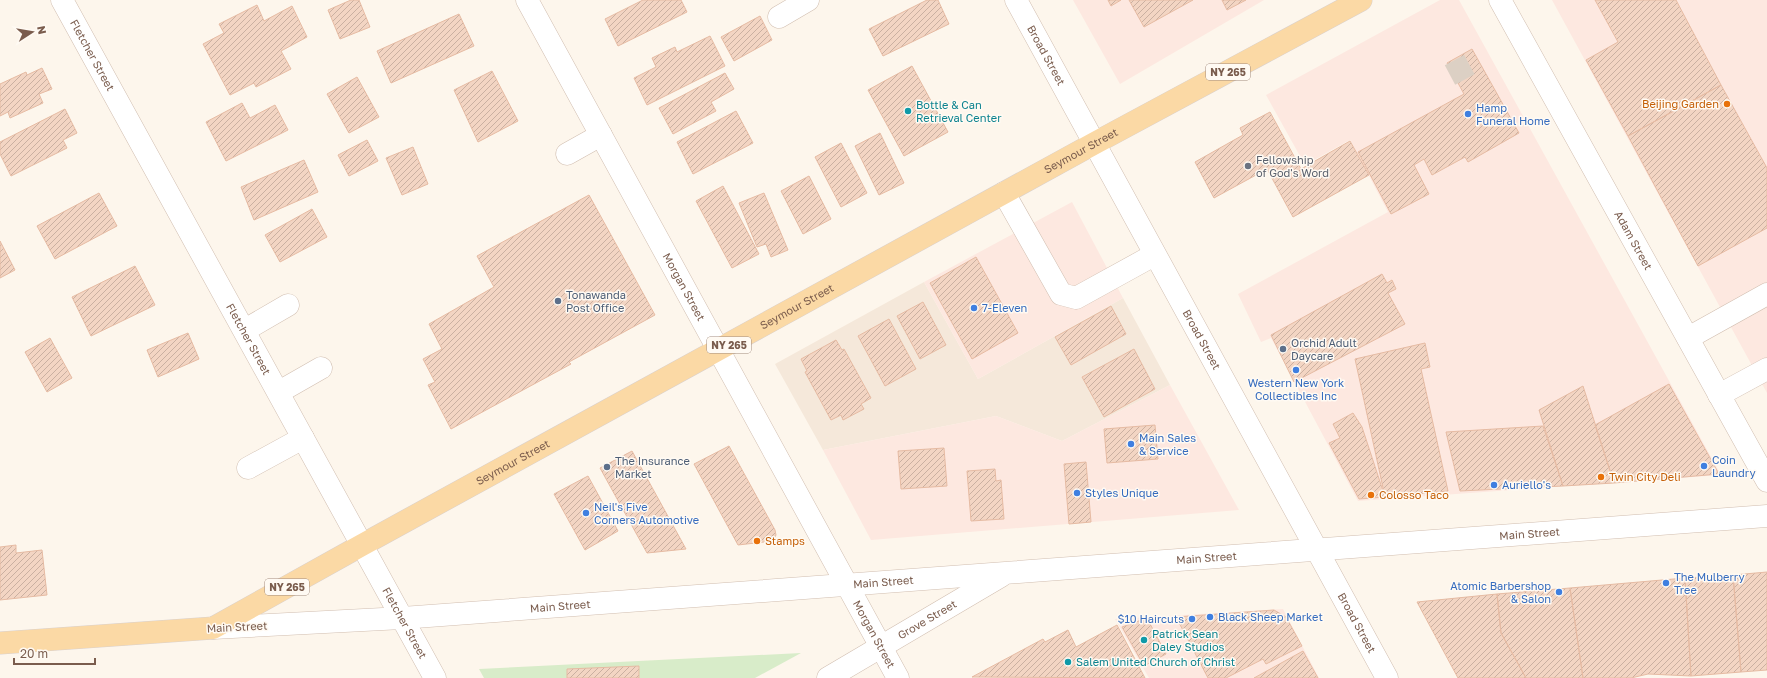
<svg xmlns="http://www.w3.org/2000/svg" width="1767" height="678" font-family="'Golos Text',sans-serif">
  <defs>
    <pattern id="building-hatch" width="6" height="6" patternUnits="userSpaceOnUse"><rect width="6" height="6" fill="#f3d5c3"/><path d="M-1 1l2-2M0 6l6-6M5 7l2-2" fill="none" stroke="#cab0a1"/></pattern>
  </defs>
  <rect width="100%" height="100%" fill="#fdf6ec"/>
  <path fill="#f5e8da" d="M924 282 978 379 1123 298 1170 385 1062 441 996 416 823 450 775 364Z"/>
  <path fill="#fde8e0" d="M1073 0H1264L1120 84Z
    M1440 0H1459L1721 475 1358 501 1271 338 1261 342 1238 294 1388 212 1350 140 1305 165 1266 95Z
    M1552 0H1767V393Z
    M1072 202 1123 298 978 379 924 282Z
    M1170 385 1239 510 871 540 823 450 996 416 1062 441Z
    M1283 609 1319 678H1149L1115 619Z"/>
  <path fill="#d8ecc9" d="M801 653 755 678H484L479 669Z"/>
  <path fill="url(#building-hatch)" stroke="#e6bba3" d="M351 0H359L370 27 340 39 328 10Z
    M643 0H681L687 12 618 46 605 19Z
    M927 0H938L949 24 883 56 869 29Z
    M1108 0H1121L1111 6Z
    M1129 0H1193L1144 27Z
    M1222 0H1246L1227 10Z
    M1595 0H1676L1721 85 1628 136 1586 60 1618 42Z
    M257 5 264 21 292 6 307 37 281 51 291 69 256 87 254 83 230 95 203 44 224 33 219 24Z
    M459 14 474 46 391 83 377 51Z
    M760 16 772 40 734 61 721 37Z
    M710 36 725 66 647 105 634 78 656 67 652 58 675 47 677 52Z
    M1472 49 1519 133 1468 162 1465 157 1432 175 1424 159 1414 165 1429 194 1391 214 1358 152 1464 94 1447 63Z
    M912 66 948 132 904 156 868 90Z
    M42 68 52 89 39 94 43 103 10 118 8 112 0 116V84L26 72 27 75Z
    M492 71 518 121 478 142 454 90Z
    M725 73 734 89 711 102 716 111 673 134 659 108Z
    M357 77 379 117 349 133 327 94Z
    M1721 85 1767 168V228L1698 266 1628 136Z
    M242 103 250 118 275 105 288 130 226 161 206 122Z
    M65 109 77 133 63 140 67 148 11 176 0 154V142Z
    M736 111 753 143 693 174 677 142Z
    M1270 112 1301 169 1350 141 1369 175 1293 217 1267 169 1214 198 1195 162 1243 135 1240 128Z
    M880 133 904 183 879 195 855 146Z
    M367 140 378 161 349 176 338 155Z
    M841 143 867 193 841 207 815 157Z
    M413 147 428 184 402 195 386 158Z
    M304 160 318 192 254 220 241 187Z
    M809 176 831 219 803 234 781 191Z
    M723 186 759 254 732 268 696 201Z
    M99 193 117 226 55 259 37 226Z
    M764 193 788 250 771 257 766 244 757 247 739 203Z
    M589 195 655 315 569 362 571 364 451 429 428 385 435 382 423 359 442 349 429 324 494 287 477 256Z
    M312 209 327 237 280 262 265 235Z
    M0 241 15 270 0 278Z
    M976 257 1018 333 972 359 930 283Z
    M135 266 155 305 91 336 72 297Z
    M1382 274 1387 283 1392 280 1396 289 1388 293 1405 324 1294 382 1271 335Z
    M923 302 946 345 920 359 897 316Z
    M1111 306 1126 334 1071 365 1055 337Z
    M889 319 916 369 885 386 858 336Z
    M188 333 199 359 158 377 147 350Z
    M50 338 72 378 47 392 25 352Z
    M836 340 842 350 844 349 871 398 861 404 864 409 843 420 841 415 831 420 805 372 807 371 801 359Z
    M1425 343 1430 367 1421 369 1448 491 1385 497 1355 359Z
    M1134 349 1155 389 1104 417 1082 377Z
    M1669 384 1719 474 1614 483 1595 425Z
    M1583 386 1614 483 1563 486 1539 410Z
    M1353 413 1362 427 1385 497 1359 499 1329 443 1340 438 1333 424Z
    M1155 425 1158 459 1107 463 1104 429Z
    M1543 426 1563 486 1460 491 1446 432Z
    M729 446 775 530 776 535 773 541 738 545 694 464Z
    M944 448 947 486 901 489 898 451Z
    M632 451 686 549 647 553 600 468Z
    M1086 462 1091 522 1069 524 1064 464Z
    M995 469 996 481 1001 480 1004 519 971 521 967 471Z
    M588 476 618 531 585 550 554 494Z
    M16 545V553L42 550 47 595 0 600V547Z
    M1767 572V670L1741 672 1733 575Z
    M1733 575 1741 672 1691 676 1685 578Z
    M1685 578 1691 676 1648 674 1631 678H1583L1570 588Z
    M1570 588 1583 678H1526L1501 633 1497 594Z
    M1497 594 1501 633 1526 678H1458L1417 602Z
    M1274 610 1286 617 1302 646 1266 664 1263 659 1226 678H1208L1176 617Z
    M1147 618 1166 654 1144 666 1122 627Z
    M1117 625 1145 678 972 677 1043 639 1045 642 1068 630 1076 647Z
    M1303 651 1318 678H1254Z
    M639 666V678H567V669Z"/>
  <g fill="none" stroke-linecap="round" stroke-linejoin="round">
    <path stroke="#dcd0c4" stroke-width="22" stroke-dasharray="22 11" stroke-linecap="butt" d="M1450 75 1478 60"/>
    <defs>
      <g id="minor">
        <path id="s1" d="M62 0 435 678"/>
        <path id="s2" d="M527 0 898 678"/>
        <path id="s3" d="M1016 0 1387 678"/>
        <path id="s4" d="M1500 0 1767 481"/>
        <path d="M779 17 808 0"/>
        <path d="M567 154 601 135"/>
        <path d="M1004 193 1061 294 1076 298 1154 255"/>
        <path d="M245 330 288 305"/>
        <path d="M1688 338 1767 294"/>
        <path d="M279 392 321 368"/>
        <path d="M1719 395 1767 369"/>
        <path d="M248 468 303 438"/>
        <path id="s5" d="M213 628 402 618 1767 516"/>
        <path id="s6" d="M828 678 1001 576"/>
      </g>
      <g id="major">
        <path id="s7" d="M0 643 213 628 362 545 1095 143 1361 0"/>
      </g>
    </defs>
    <use href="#minor" stroke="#d1beb0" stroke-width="23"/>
    <use href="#major" stroke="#dad1cd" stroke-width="23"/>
    <use href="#minor" stroke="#fff" stroke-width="22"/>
    <use href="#major" stroke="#fbd9a5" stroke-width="22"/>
  </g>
  <g fill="#e8710a" stroke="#fffaf3" stroke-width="1.5">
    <circle cx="1727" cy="104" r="4"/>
    <circle cx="1601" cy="477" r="4"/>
    <circle cx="1371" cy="495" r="4"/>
    <circle cx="757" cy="541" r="4"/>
  </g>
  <g fill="#0f9aa8" stroke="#fffaf3" stroke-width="1.5">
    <circle cx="908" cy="111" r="4"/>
    <circle cx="1144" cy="640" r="4"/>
    <circle cx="1068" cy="662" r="4"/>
  </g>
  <g fill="#3f7fe0" stroke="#fffaf3" stroke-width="1.5">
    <circle cx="1468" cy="114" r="4"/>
    <circle cx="974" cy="308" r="4"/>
    <circle cx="1296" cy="370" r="4"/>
    <circle cx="1131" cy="444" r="4"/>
    <circle cx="1704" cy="466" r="4"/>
    <circle cx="1494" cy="485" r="4"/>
    <circle cx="1077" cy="493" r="4"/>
    <circle cx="586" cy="513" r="4"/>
    <circle cx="1666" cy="583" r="4"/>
    <circle cx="1559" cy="592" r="4"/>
    <circle cx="1210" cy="617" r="4"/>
    <circle cx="1192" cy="619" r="4"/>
  </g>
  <circle fill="#6b7280" stroke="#fffaf3" stroke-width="1.5" cx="1248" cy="166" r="4"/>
  <g fill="#5c6f8a" stroke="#fffaf3" stroke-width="1.5">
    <circle cx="558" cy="301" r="4"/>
    <circle cx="1283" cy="349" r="4"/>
    <circle cx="607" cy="467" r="4"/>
  </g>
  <g text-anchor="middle" stroke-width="3" stroke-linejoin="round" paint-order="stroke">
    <g fill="#fffaf3" stroke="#a28b7f" stroke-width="1">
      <rect x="1206" y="64" width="44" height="16" rx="3"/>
      <rect x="707" y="337" width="44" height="16" rx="3"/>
      <rect x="265" y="579" width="44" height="16" rx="3"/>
    </g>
    <g font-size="10" font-weight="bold" fill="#7a5c4d">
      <text x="1228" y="76">NY 265</text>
      <text x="729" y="349">NY 265</text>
      <text x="287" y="591">NY 265</text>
    </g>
    <g font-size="11" fill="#7a5c4d" stroke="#fffaf3">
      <text dy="4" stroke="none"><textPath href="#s1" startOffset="63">Fletcher Street</textPath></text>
      <text dy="4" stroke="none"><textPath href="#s3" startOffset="63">Broad Street</textPath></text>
      <text dy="4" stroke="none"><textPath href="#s7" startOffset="1204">Seymour Street</textPath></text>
      <text dy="4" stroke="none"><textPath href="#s4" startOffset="275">Adam Street</textPath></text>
      <text dy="4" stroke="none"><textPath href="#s2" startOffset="327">Morgan Street</textPath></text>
      <text dy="4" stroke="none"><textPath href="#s7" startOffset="880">Seymour Street</textPath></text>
      <text dy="4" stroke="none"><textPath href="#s1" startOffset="387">Fletcher Street</textPath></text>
      <text dy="4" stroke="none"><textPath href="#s3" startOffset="387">Broad Street</textPath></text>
      <text dy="4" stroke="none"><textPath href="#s7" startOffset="556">Seymour Street</textPath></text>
      <text dy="4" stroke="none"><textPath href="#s5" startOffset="1320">Main Street</textPath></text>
      <text dy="4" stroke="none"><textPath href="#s5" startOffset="996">Main Street</textPath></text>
      <text dy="4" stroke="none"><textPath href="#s5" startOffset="672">Main Street</textPath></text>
      <text dy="4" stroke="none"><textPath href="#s5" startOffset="348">Main Street</textPath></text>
      <text dy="4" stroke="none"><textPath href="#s6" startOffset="115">Grove Street</textPath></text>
      <text dy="4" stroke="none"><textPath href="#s1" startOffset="711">Fletcher Street</textPath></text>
      <text dy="4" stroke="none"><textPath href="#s3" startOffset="710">Broad Street</textPath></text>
      <text transform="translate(237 627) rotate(-3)" y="4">Main Street</text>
      <text dy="4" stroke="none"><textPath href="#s2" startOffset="723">Morgan Street</textPath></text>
    </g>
    <g font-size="11" fill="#c56008" stroke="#fffaf3" text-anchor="start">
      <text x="1719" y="108" text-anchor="end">Beijing Garden</text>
      <text x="1609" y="481">Twin City Deli</text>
      <text x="1379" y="499">Colosso Taco</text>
      <text x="765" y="545">Stamps</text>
    </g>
    <g font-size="11" fill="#0d838f" stroke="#fffaf3" text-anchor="start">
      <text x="916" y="109">Bottle &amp; Can<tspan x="916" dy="13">Retrieval Center</tspan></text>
      <text x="1152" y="638">Patrick Sean<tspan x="1152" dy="13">Daley Studios</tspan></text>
      <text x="1076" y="666">Salem United Church of Christ</text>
    </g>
    <g font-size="11" fill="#366cbe" stroke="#fffaf3" text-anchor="start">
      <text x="1476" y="112">Hamp<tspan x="1476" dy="13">Funeral Home</tspan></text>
      <text x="982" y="312">7-Eleven</text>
      <text x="1296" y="387" text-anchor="middle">Western New York<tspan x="1296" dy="13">Collectibles Inc</tspan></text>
      <text x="1139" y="442">Main Sales<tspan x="1139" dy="13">&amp; Service</tspan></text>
      <text x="1712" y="464">Coin<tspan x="1712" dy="13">Laundry</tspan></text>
      <text x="1502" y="489">Auriello's</text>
      <text x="1085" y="497">Styles Unique</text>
      <text x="594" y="511">Neil's Five<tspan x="594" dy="13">Corners Automotive</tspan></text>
      <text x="1674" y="581">The Mulberry<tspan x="1674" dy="13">Tree</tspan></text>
      <text x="1551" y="590" text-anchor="end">Atomic Barbershop<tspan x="1551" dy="13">&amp; Salon</tspan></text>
      <text x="1218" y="621">Black Sheep Market</text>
      <text x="1184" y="623" text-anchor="end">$10 Haircuts</text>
    </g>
    <g font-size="11" fill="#5b616d" stroke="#fffaf3" text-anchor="start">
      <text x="1256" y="164">Fellowship<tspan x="1256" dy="13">of God's Word</tspan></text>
    </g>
    <g font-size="11" fill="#4e5e75" stroke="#fffaf3" text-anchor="start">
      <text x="566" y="299">Tonawanda<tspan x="566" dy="13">Post Office</tspan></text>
      <text x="1291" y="347">Orchid Adult<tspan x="1291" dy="13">Daycare</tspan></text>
      <text x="615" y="465">The Insurance<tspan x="615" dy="13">Market</tspan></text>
    </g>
  </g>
  <g transform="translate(32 32) rotate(78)" stroke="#fffaf3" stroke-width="3" paint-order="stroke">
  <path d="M0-3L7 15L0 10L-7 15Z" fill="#7a5c4d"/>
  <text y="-6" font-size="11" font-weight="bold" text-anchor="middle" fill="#7a5c4d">N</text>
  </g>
  <path d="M14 658v6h81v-6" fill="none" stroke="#7a5c4d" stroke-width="2"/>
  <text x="20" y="658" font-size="12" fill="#7a5c4d" stroke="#fffaf3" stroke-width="3" paint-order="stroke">20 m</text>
</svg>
